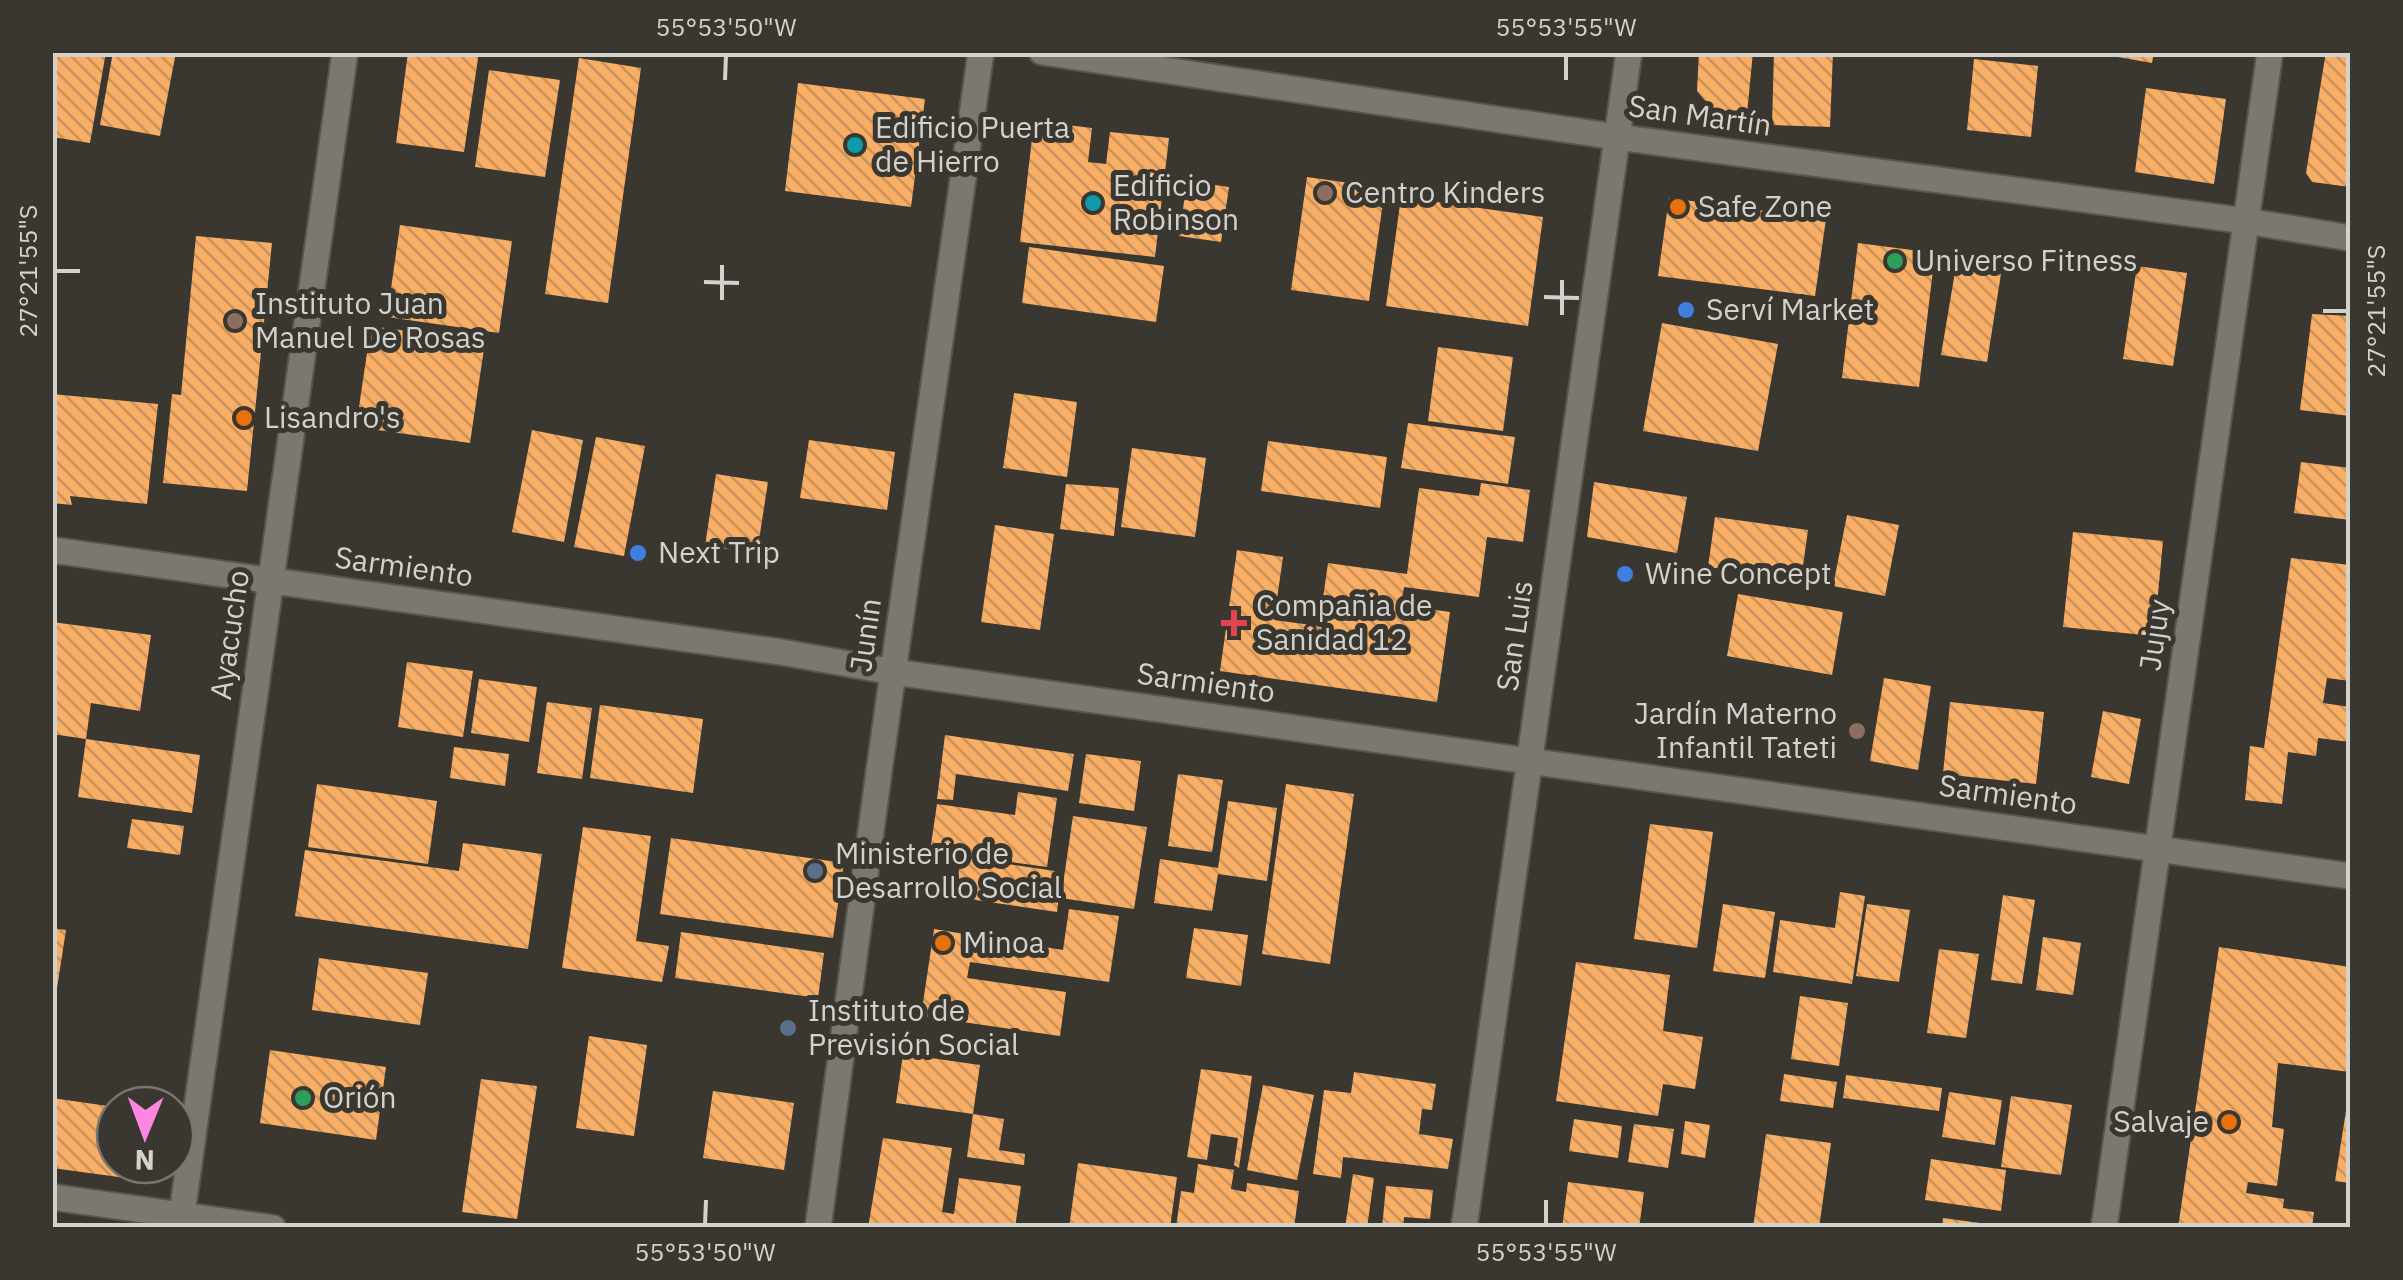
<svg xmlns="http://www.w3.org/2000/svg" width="2403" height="1280" font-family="'IBM Plex Sans',sans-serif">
  <defs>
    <pattern id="building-back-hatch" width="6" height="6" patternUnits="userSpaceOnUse" patternTransform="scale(2.5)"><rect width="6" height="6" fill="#f9ae65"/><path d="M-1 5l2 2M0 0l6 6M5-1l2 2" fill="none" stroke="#ca925b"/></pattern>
  </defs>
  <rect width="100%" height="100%" fill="#3a3730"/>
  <path fill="url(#building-back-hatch)" d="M52 52H106L90 143 52 137Z
    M113 52H176L160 136 100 125Z
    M408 52H479L464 152 396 143Z
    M1699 52H1753L1746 124 1721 120 1697 91Z
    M1774 52H1833L1830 127 1772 125Z
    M2101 52H2154L2152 63 2101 54Z
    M2326 52H2350V187L2312 182 2306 173Z
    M579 58 641 68 608 303 545 294Z
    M1974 59 2038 66 2031 137 1967 130Z
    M489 70 560 80 545 177 475 167Z
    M798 83 925 99 911 207 785 191Z
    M2146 88 2226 99 2214 184 2135 172Z
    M1034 121 1092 128 1088 162 1106 164 1110 132 1169 138 1155 257 1020 242Z
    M1307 177 1385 188 1369 301 1291 290Z
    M1187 181 1229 187 1221 242 1179 236Z
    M1401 197 1543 217 1528 326 1386 306Z
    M1669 198 1826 219 1815 296 1658 276Z
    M400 225 512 241 499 333 387 317Z
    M196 236 272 243 247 491 163 483 172 394 181 395Z
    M1858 243 1935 253 1919 387 1842 378Z
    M1029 247 1164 266 1156 322 1022 303Z
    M1956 266 2001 274 1987 362 1941 355Z
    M2137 266 2187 273 2173 366 2123 359Z
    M2312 314 2350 316V416L2300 410Z
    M1662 323 1778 344 1758 451 1643 431Z
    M371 326 485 342 470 443 356 427Z
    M1438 347 1513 357 1503 431 1428 421Z
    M1014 393 1077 402 1067 477 1003 468Z
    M52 394 158 404 147 504 70 496 72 505 52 503Z
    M1408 423 1515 437 1508 484 1401 468Z
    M532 430 583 440 564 542 512 532Z
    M596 437 645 446 624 556 574 547Z
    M809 440 895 452 887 510 800 498Z
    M1268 441 1387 457 1380 508 1261 491Z
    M1132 448 1206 458 1195 537 1121 527Z
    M2301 462 2350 468V520L2294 513Z
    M716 474 768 482 757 553 705 546Z
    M1594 482 1687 497 1677 553 1587 537Z
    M1481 483 1530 490 1523 542 1487 537 1479 597 1404 587 1401 605 1450 612 1437 702 1220 671 1237 550 1283 557 1274 620 1319 626 1328 563 1407 574 1419 488 1479 496Z
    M1066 484 1119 488 1114 536 1060 529Z
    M1847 515 1899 525 1885 596 1833 586Z
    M1715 517 1808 530 1801 580 1708 567Z
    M995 525 1054 534 1040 630 981 622Z
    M2073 532 2163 541 2154 636 2063 627Z
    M2291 558 2350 565V681L2327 678 2323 703 2350 707V742L2318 738 2316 756 2288 752 2282 804 2245 800 2250 746 2264 748Z
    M1738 594 1843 612 1832 675 1727 656Z
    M52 622 151 635 140 711 91 703 86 739 200 755 192 813 78 797 86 739 52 734Z
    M407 662 473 671 463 737 398 727Z
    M1884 678 1931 686 1918 770 1870 761Z
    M479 679 537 687 529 742 471 733Z
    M547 702 592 708 582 779 537 773Z
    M1950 702 2044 712 2036 784 1943 774Z
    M600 705 703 719 693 793 590 778Z
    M2103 711 2141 719 2129 784 2091 777Z
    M945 735 1074 754 1068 791 956 774 953 800 937 799Z
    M454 747 509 754 505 786 450 778Z
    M1086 754 1141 761 1134 811 1079 803Z
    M1178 774 1223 780 1212 852 1168 846Z
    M317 784 437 801 428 864 308 847Z
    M1286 784 1354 794 1330 964 1262 954Z
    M1018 792 1057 798 1047 867 930 851 937 804 1015 815Z
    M1228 801 1277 808 1267 881 1218 874 1212 911 1154 903 1160 859 1218 868Z
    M1073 816 1147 827 1134 909 1061 898Z
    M132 819 184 826 180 855 127 848Z
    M1650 824 1713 832 1697 948 1634 939Z
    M583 827 651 836 636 941 669 946 662 982 562 968Z
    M671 838 844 863 833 938 660 914Z
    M463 843 542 854 528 949 295 916 305 850 459 871Z
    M961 857 1062 872 1057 912 955 897Z
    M1840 892 1865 896 1852 984 1773 972 1780 920 1835 928Z
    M2003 895 2035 900 2022 984 1991 980Z
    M1723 904 1775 912 1765 978 1713 971Z
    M1867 904 1910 910 1899 982 1856 976Z
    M1069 909 1119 916 1109 982 970 962 967 978 1066 992 1060 1036 921 1016 934 929 1063 950Z
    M52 928 66 930 57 988H52Z
    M1194 928 1248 935 1241 986 1186 978Z
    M681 932 824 953 818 998 675 978Z
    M2043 937 2081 943 2073 995 2036 990Z
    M2219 947 2350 967V1072L2278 1063 2272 1127 2284 1129 2277 1186 2248 1182 2246 1193 2284 1199 2283 1208 2314 1212 2312 1228H2178Z
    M1939 949 1979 954 1966 1038 1927 1033Z
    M319 958 428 973 420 1025 312 1010Z
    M1576 962 1670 975 1663 1031 1703 1037 1695 1089 1663 1084 1658 1116 1556 1101Z
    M1800 996 1848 1003 1839 1066 1791 1059Z
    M589 1036 647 1045 634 1136 576 1128Z
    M270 1050 386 1067 376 1140 260 1123Z
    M903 1054 980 1065 973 1114 896 1103Z
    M1201 1069 1252 1076 1239 1168 1234 1165 1238 1138 1211 1134 1207 1160 1187 1157Z
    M1354 1072 1436 1084 1432 1110 1422 1109 1419 1134 1453 1139 1448 1169 1343 1157 1341 1178 1313 1174 1324 1090 1351 1093Z
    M1784 1074 1837 1082 1833 1108 1780 1101Z
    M1846 1075 1942 1088 1939 1111 1843 1098Z
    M481 1079 537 1086 517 1219 462 1212Z
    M1263 1085 1314 1095 1297 1180 1247 1170Z
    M713 1091 794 1103 784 1170 703 1158Z
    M1949 1092 2002 1100 1995 1145 1942 1137Z
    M2011 1096 2072 1105 2061 1175 2001 1167Z
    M52 1098 115 1107V1165H151L148 1181 52 1168Z
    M2348 1098H2350V1183L2335 1181Z
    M973 1114 1004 1119 999 1150 1025 1154 1024 1165 967 1157Z
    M1574 1119 1622 1126 1618 1158 1569 1151Z
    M1685 1121 1710 1125 1705 1158 1681 1154Z
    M1634 1124 1674 1129 1668 1168 1628 1162Z
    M1766 1134 1831 1143 1819 1228H1753Z
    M883 1138 952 1148 942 1212 954 1214 959 1178 1021 1186 1015 1228H868Z
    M1931 1159 2006 1170 2001 1211 1925 1200Z
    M1078 1163 1177 1177 1170 1228H1069Z
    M1198 1164 1234 1170 1231 1189 1246 1192 1247 1183 1299 1191 1294 1228H1176L1181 1191 1194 1193Z
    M1353 1174 1374 1178 1367 1228H1345Z
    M1568 1182 1644 1192 1639 1228H1562Z
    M1386 1186 1433 1190 1430 1219 1404 1217 1403 1228H1382Z
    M1943 1218 1995 1225V1228H1942Z"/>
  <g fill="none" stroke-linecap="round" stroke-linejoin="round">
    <defs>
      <path id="minor" d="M1042 52 1617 137 2246 221 2350 238
        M52 550 781 652 894 672 2350 876
        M52 1197 273 1228
        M180 1228 345 52
        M818 1228 879 771 981 52
        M1464 1228 1629 52
        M2104 1228 2270 52"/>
    </defs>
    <use href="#minor" stroke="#56554e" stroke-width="29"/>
    <use href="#minor" stroke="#7b7870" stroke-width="25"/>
  </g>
  <path fill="none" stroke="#d3d2cd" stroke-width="4" d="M725 80 726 55M1566 80V55M55 271H80M704 282 739 283M1544 297 1579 298M722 300V265M2323 311H2348M1562 315V280M705 1225 706 1200M1546 1225V1200"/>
  <g fill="#0f9aa8" stroke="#3a3730" stroke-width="4">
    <circle cx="855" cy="145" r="10"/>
    <circle cx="1093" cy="203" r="10"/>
  </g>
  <g fill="#8d6e63" stroke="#3a3730" stroke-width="4">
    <circle cx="1325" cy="193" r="10"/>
    <circle cx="235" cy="321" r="10"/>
    <circle cx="1857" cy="731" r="10"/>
  </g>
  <g fill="#e8710a" stroke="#3a3730" stroke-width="4">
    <circle cx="1678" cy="207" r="10"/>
    <circle cx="244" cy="418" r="10"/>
    <circle cx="943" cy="943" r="10"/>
    <circle cx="2229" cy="1122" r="10"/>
  </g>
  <g fill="#2e9e5b" stroke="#3a3730" stroke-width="4">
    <circle cx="1895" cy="261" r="10"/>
    <circle cx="303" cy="1098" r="10"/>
  </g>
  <g fill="#3f7fe0" stroke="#3a3730" stroke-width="4">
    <circle cx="1686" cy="310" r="10"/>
    <circle cx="638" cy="553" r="10"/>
    <circle cx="1625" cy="574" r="10"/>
  </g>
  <path fill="#e0444e" stroke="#3a3730" stroke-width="4" d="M1229 608h10v10h10v10h-10v10h-10v-10h-10v-10h10z"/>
  <g fill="#5c6f8a" stroke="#3a3730" stroke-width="4">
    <circle cx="815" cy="871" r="10"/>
    <circle cx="788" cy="1028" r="10"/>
  </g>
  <g text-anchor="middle" stroke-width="10" stroke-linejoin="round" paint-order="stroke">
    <g font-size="30" fill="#d3d2cd" stroke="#3a3730">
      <text transform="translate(1700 116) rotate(8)" y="10">San Martín</text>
      <text transform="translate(404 567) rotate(8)" y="10">Sarmiento</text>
      <text transform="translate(230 635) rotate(-82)" y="10">Ayacucho</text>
      <text transform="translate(866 635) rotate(-82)" y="10">Junín</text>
      <text transform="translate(2155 635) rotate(-82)" y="10">Jujuy</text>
      <text transform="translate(1515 636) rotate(-82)" y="10">San Luis</text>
      <text transform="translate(1206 683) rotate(8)" y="10">Sarmiento</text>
      <text transform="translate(2008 795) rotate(8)" y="10">Sarmiento</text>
    </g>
    <g font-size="30" fill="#d3d2cd" stroke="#3a3730" text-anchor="start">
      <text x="875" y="138">Edificio Puerta<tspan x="875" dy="34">de Hierro</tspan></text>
      <text x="1113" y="196">Edificio<tspan x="1113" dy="34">Robinson</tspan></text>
      <text x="1345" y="203">Centro Kinders</text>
      <text x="1698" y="217">Safe Zone</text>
      <text x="1915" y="271">Universo Fitness</text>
      <text x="255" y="314">Instituto Juan<tspan x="255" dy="34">Manuel De Rosas</tspan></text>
      <text x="1706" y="320">Serví Market</text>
      <text x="264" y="428">Lisandro's</text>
      <text x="658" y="563">Next Trip</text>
      <text x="1645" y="584">Wine Concept</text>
      <text x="1256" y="616">Compañia de<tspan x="1256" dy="34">Sanidad 12</tspan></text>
      <text x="1837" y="724" text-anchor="end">Jardín Materno<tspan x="1837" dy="34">Infantil Tateti</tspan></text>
      <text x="835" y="864">Ministerio de<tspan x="835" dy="34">Desarrollo Social</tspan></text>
      <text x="963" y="953">Minoa</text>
      <text x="808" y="1021">Instituto de<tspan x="808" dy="34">Previsión Social</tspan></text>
      <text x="323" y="1108">Orión</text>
      <text x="2209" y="1132" text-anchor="end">Salvaje</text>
    </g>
  </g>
  <rect width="2403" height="1280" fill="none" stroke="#3a3730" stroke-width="110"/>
  <g transform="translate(145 1135) rotate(181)"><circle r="48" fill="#3a3730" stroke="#77756f" stroke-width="2.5"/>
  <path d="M0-8L18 38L0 25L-18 38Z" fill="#fd86e1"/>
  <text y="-15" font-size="28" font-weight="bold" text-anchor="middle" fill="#d3d2cd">N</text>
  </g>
  <rect x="55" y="55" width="2293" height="1170" fill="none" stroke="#d3d2cd" stroke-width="4"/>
  <g font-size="25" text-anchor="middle" fill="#d3d2cd">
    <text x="726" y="36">55°53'50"W</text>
    <text x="1566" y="36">55°53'55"W</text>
    <text transform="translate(28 271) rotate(-90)" y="9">27°21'55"S</text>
    <text transform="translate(2376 311) rotate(-90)" y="9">27°21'55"S</text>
    <text x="705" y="1261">55°53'50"W</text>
    <text x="1546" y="1261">55°53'55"W</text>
  </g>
</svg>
